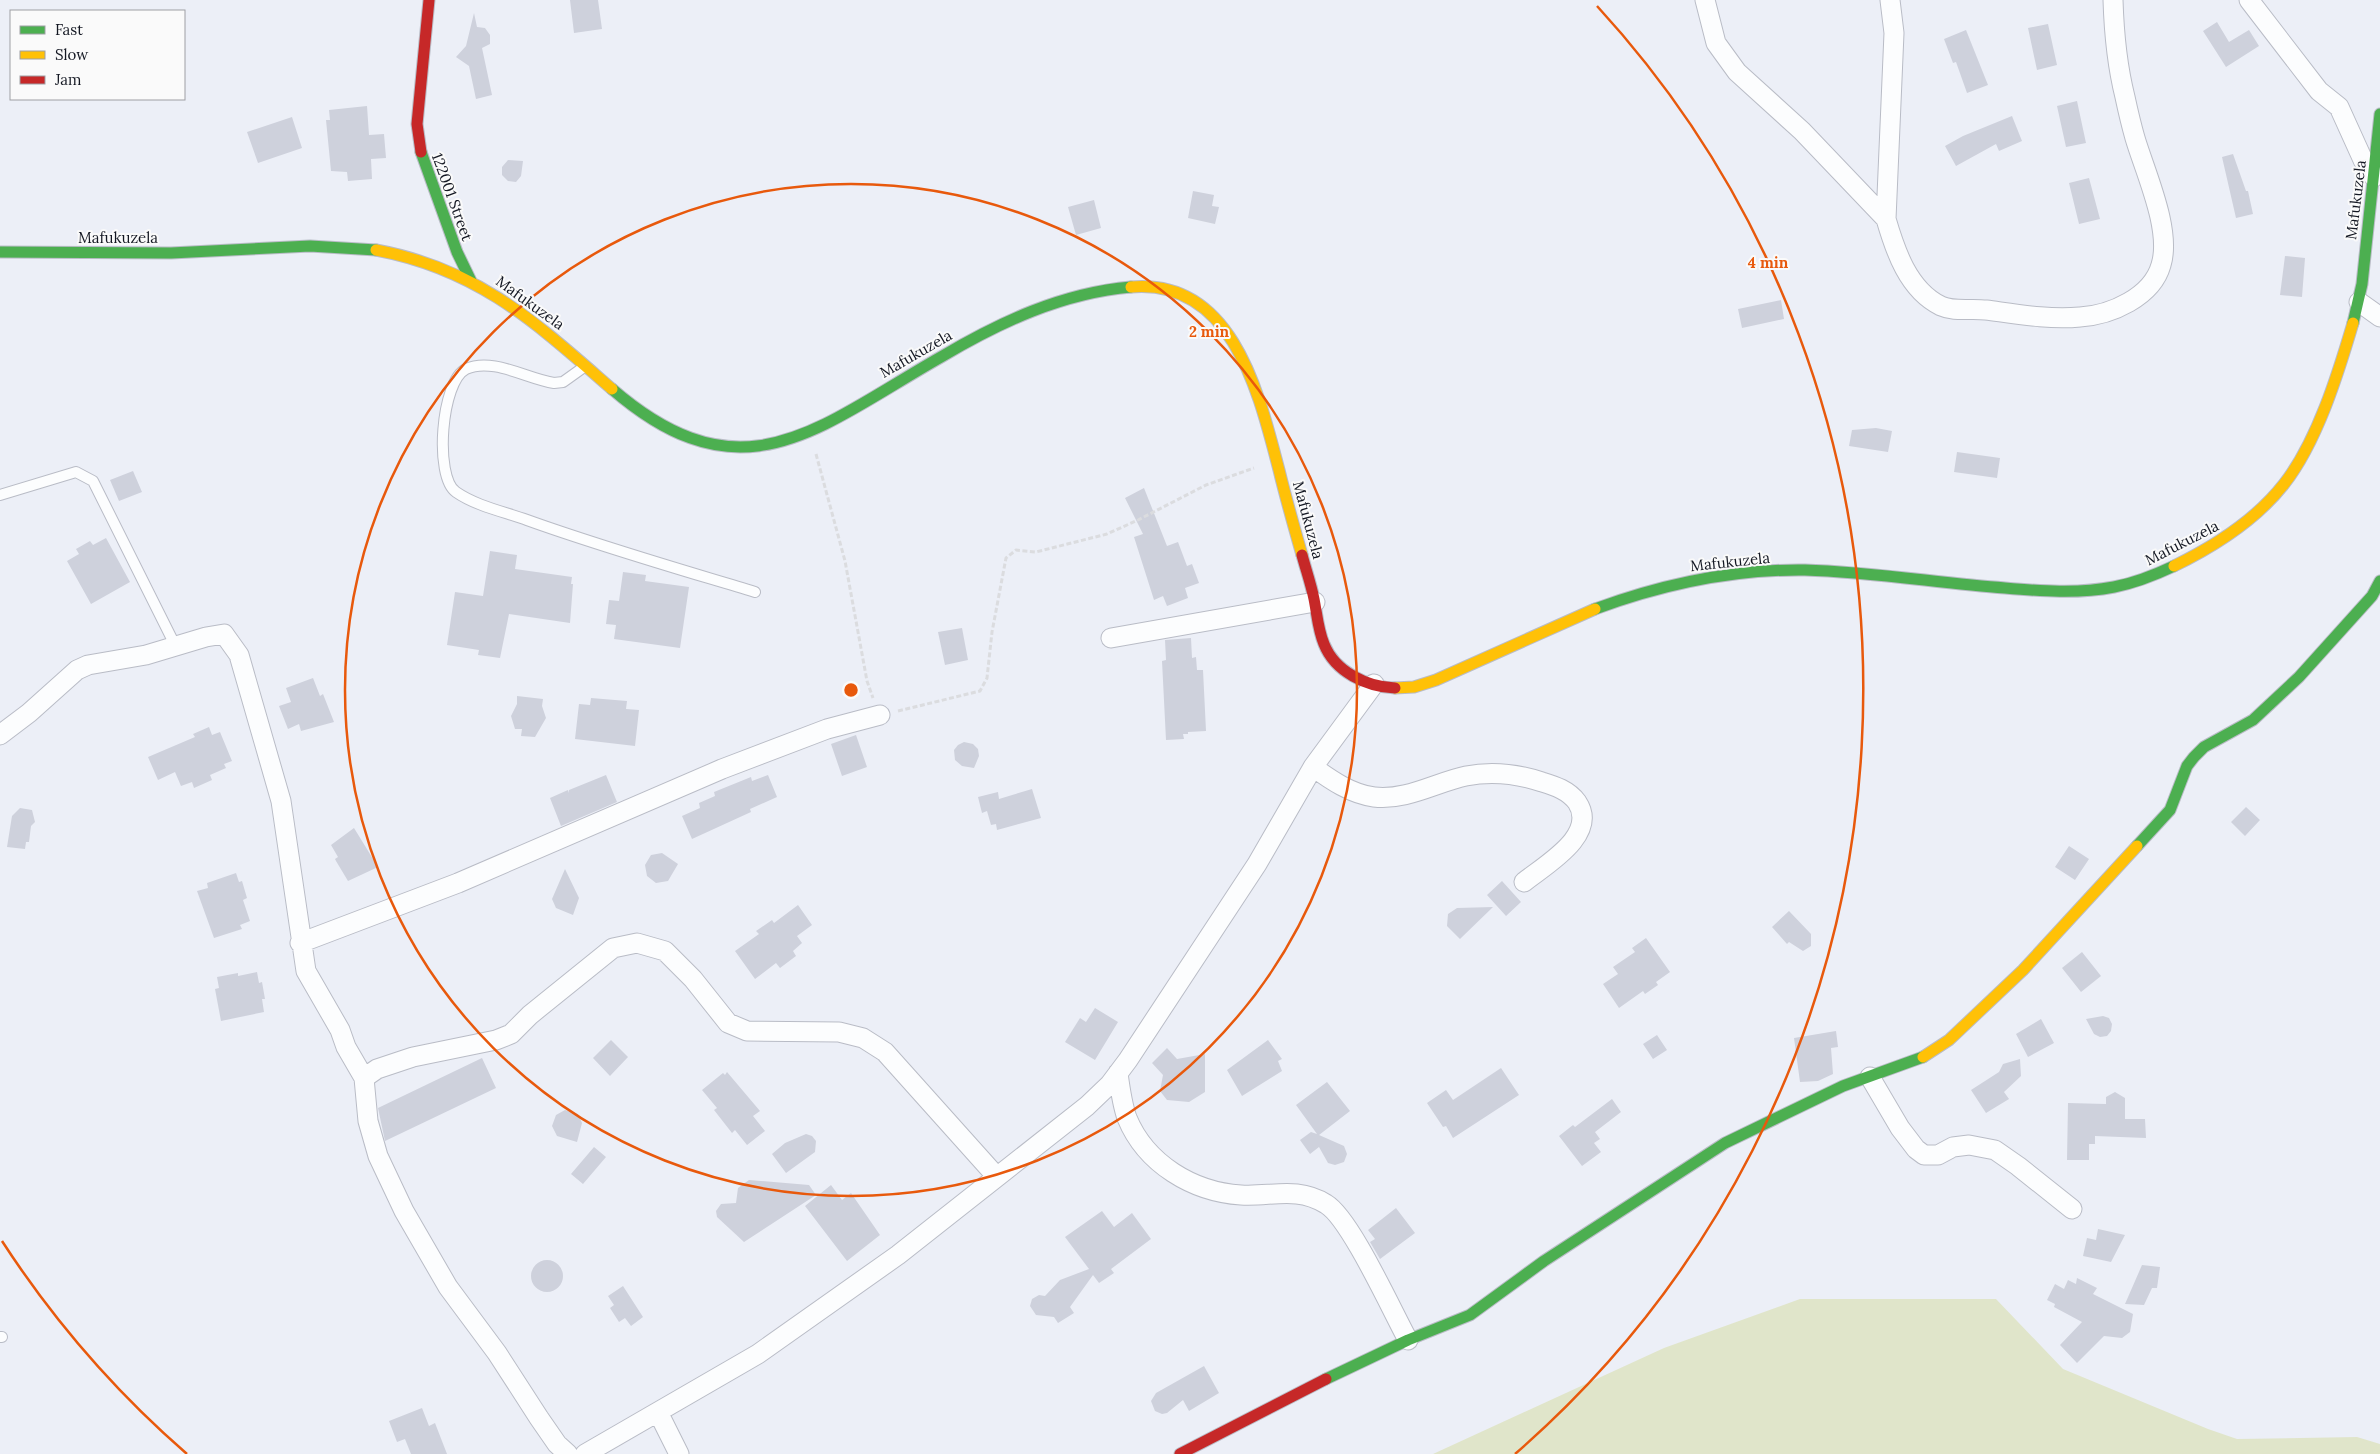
<svg xmlns="http://www.w3.org/2000/svg" width="2380" height="1454" font-family="Lora,serif">
  <rect width="100%" height="100%" fill="#eceff7"/>
  <path fill="#e0e5ca" d="M1800 1299H1996L2063 1369 2208 1429 2237 1439 2357 1437 2380 1444V1454H1433L1664 1348Z"/>
  <path fill="#ced1dc" d="M570 0H598L602 29 574 33Z
    M474 13 477 27 485 28 490 35V44L482 48 492 95 476 99 469 66 456 57 466 46Z
    M2217 22 2229 42 2249 30 2259 46 2226 67 2203 31Z
    M2048 24 2057 65 2037 70 2028 28Z
    M1966 30 1988 85 1967 93 1956 62 1953 63 1944 39Z
    M2077 101 2086 143 2066 147 2057 106Z
    M367 106 369 135 384 134 386 158 371 159 372 179 348 181 347 172 331 171 326 120H330L329 110Z
    M2012 116 2022 141 1999 151 1996 144 1956 166 1945 146 1963 136Z
    M292 117 302 148 258 163 247 132Z
    M2233 154 2246 191H2248L2253 214 2236 218 2222 157Z
    M508 160 523 161 521 176 516 182 508 181 502 175V167Z
    M2089 178 2100 219 2079 224 2069 183Z
    M1193 191 1214 195 1212 206 1219 207 1215 224 1188 218Z
    M1094 200 1101 228 1076 235 1068 207Z
    M2285 256 2305 258 2302 297 2280 295Z
    M1781 300 1784 319 1742 328 1738 309Z
    M1876 428 1892 431 1888 452 1849 446 1852 430Z
    M1957 452 2000 458 1997 478 1954 472Z
    M133 471 142 492 119 501 110 480Z
    M1144 488 1167 546 1178 542 1187 566 1192 564 1199 583 1185 588 1188 598 1167 606 1163 596 1154 600 1134 537 1143 534 1125 498Z
    M106 538 130 582 91 604 67 561 79 554 76 549 90 541 93 545Z
    M490 551 517 555 515 569 572 577 571 584H573L570 623 509 614 500 658 478 655 479 650 447 645 455 592 483 596Z
    M623 572 646 575 645 581 689 587 680 648 614 639 616 625 606 624 609 600 619 601Z
    M962 628 968 660 945 665 938 632Z
    M1191 638 1192 658 1196 657 1197 670H1203L1206 731 1188 732V734H1183L1184 739 1166 740 1162 661 1166 660 1165 640Z
    M313 678 320 696 323 694 334 722 301 731 299 724 288 729 279 706 291 702 286 688Z
    M517 696 543 699 542 706 546 718 535 737 521 736 522 729H515L511 716 517 704Z
    M591 698 627 701 626 709 639 710 635 746 575 739 579 704 590 705Z
    M209 727 212 735 220 732 232 761 224 764 226 768 210 775 212 780 194 788 192 782 181 786 175 772 158 780 148 757 195 737 193 734Z
    M856 735 867 767 842 776 831 744Z
    M964 742 973 744 978 749 979 756 974 768 962 766 955 760 954 750 958 745Z
    M606 775 617 802 561 826 550 798 568 790 569 793V790Z
    M768 775 777 797 750 809 751 812 692 839 682 816 700 808 699 803 715 796 714 792 751 777 752 781Z
    M1032 789 1041 818 997 830 996 824 991 825 987 811 982 813 978 797 998 792 999 799Z
    M2246 807 2260 820 2245 836 2231 822Z
    M20 808 32 810 35 822 31 826 29 842H26L25 849 7 847 12 816Z
    M354 828 378 867 348 881 336 861 335 859 338 857 331 845Z
    M2069 846 2089 859 2075 880 2055 867Z
    M662 853 678 864 668 881 656 883 647 876 645 865 651 855Z
    M565 869 579 898 573 915 556 908 552 899Z
    M236 873 239 882 242 881 247 898 243 900 250 921 240 925 242 929 214 938 197 891 208 888 207 883Z
    M1502 881 1521 902 1506 916 1487 895Z
    M798 905 812 925 797 936 802 943 793 951 796 956 780 968 776 963 755 979 735 951 759 934 756 931 772 920 774 923Z
    M1493 907 1460 939 1447 926 1448 914 1457 908Z
    M1789 911 1811 934V946L1803 951 1789 942 1787 944 1772 927Z
    M1646 938 1670 972 1656 982 1658 985 1645 994 1643 991 1619 1008 1603 984 1618 974 1613 967 1635 952 1632 948Z
    M2082 952 2101 976 2081 992 2062 968Z
    M257 972 259 983 262 982 265 999H262L264 1012 221 1021 215 989 219 988 217 977 238 973V976Z
    M1095 1008 1118 1022 1095 1060 1065 1042 1080 1018 1086 1022Z
    M2103 1016 2109 1018 2112 1024 2111 1031 2107 1036 2100 1037 2094 1034 2086 1019Z
    M2041 1019 2054 1043 2028 1057 2016 1034Z
    M1836 1031 1838 1047 1831 1048 1833 1074 1818 1081 1800 1082 1794 1038Z
    M1657 1035 1667 1050 1653 1059 1643 1044Z
    M611 1040 628 1057 610 1076 593 1058Z
    M1268 1040 1282 1059 1278 1061 1282 1071 1242 1096 1227 1070Z
    M1167 1048 1177 1059 1205 1054V1092L1189 1102 1167 1100 1160 1091 1163 1075 1152 1063Z
    M482 1058 496 1088 385 1141 378 1108Z
    M2020 1059 2021 1076 2004 1092 2009 1099 1986 1113 1971 1090 1999 1072 2003 1064Z
    M1501 1068 1519 1095 1453 1138 1446 1126 1443 1127 1427 1103 1446 1090 1453 1100Z
    M727 1072 760 1111 753 1116 765 1131 747 1145 735 1130 732 1133 714 1110 717 1108 702 1090 723 1073 725 1075Z
    M1327 1082 1350 1111 1319 1135 1344 1146 1347 1154 1344 1162 1335 1165 1328 1163 1319 1147 1310 1154 1300 1140 1311 1132 1317 1134 1296 1105Z
    M2115 1092 2125 1098V1119H2145L2146 1138 2095 1136V1144H2089V1160H2067L2068 1103 2106 1104V1097Z
    M1612 1099 1621 1112 1595 1132 1600 1139 1594 1143 1601 1152 1582 1166 1559 1136 1573 1125 1575 1127Z
    M565 1110 578 1114 582 1123 577 1142 557 1136 552 1126 556 1115Z
    M806 1134 812 1136 816 1141 815 1152 786 1173 772 1154 785 1143Z
    M594 1147 606 1157 583 1184 571 1174Z
    M749 1180 809 1185 816 1195 744 1242 717 1217 716 1211 721 1204 736 1203 738 1188Z
    M831 1185 842 1200 851 1193 880 1235 847 1261 805 1206Z
    M1396 1208 1415 1233 1380 1259 1370 1242 1375 1239 1368 1230Z
    M1102 1211 1114 1227 1132 1213 1151 1239 1111 1269 1114 1273 1099 1283 1093 1275 1070 1307 1074 1313 1058 1323 1054 1317 1036 1315 1030 1306 1032 1299 1039 1295 1045 1296 1060 1280 1089 1269 1065 1237Z
    M2098 1229 2125 1235 2111 1262 2083 1256 2087 1238 2096 1240Z
    M531 1276a16 16 0 1 1 32 0a16 16 0 1 1-32 0Z
    M2142 1265 2160 1267 2157 1288H2152L2144 1305 2125 1304Z
    M2077 1278 2097 1288 2093 1294 2133 1314 2130 1332 2122 1338 2104 1336 2077 1363 2060 1345 2082 1322 2054 1307 2055 1304 2047 1300 2055 1284 2064 1289 2068 1280 2076 1284Z
    M623 1286 643 1317 631 1326 625 1318 619 1322 610 1308 614 1305 608 1296Z
    M1204 1366 1219 1393 1189 1411 1183 1400 1167 1413 1162 1414 1155 1411 1151 1401 1156 1393Z
    M422 1408 429 1426 435 1423 447 1454H411L405 1439 397 1442 389 1421Z"/>
  <g fill="none" stroke-linecap="round" stroke-linejoin="round">
    <defs>
      <path id="lane" d="M584 367 563 382 554 383C527 379 493 357 466 369 441 381 434 477 456 492 476 506 505 512 527 520 602 547 679 569 755 592
        M0 495 76 472 93 481 176 647
        M0 1337H2"/>
      <path id="street" d="M1705 0 1716 43 1737 72 1802 131 1886 219
        M1890 0 1894 33 1886 219C1895 250 1908 290 1941 306 1954 312 1971 308 1986 310 2016 314 2049 320 2080 317 2111 315 2152 297 2161 265 2172 230 2145 172 2135 138 2131 124 2128 111 2125 97 2117 65 2114 33 2113 0
        M2249 0 2319 91 2339 107 2363 160 2374 177
        M2359 302 2380 317
        M1111 638 1315 602
        M0 735 29 713 77 670 88 665 146 655 206 637 224 634 239 655 281 801 306 971 340 1030 346 1047 364 1078 368 1121 378 1156 404 1211 448 1287 497 1353 539 1418 557 1444 568 1454
        M1313 767C1331 780 1351 794 1374 797 1406 801 1437 782 1466 776 1491 771 1518 774 1542 782 1555 786 1568 790 1577 802 1599 835 1545 865 1524 882
        M300 943 458 883 722 769 827 729 880 715
        M1118 1073C1120 1088 1122 1104 1127 1118 1146 1164 1193 1192 1241 1195 1271 1197 1297 1186 1326 1204 1350 1218 1392 1311 1408 1340
        M1870 1077 1900 1128 1916 1149 1924 1155H1938L1953 1147 1969 1145 1995 1150 2018 1166 2072 1209
        M364 1078 377 1069 413 1057 496 1040 511 1034 530 1015 613 948 637 943 665 951 693 979 728 1023 747 1031 839 1032 863 1038 885 1052 997 1177
        M658 1412 679 1454
        M585 1454 758 1354 898 1255 1087 1106 1110 1084 1128 1060 1257 864 1313 767 1374 684"/>
      <path id="fast" d="M421 152 457 252 471 281
        M0 252 171 253 310 246 376 250
        M2353 323 2362 284 2380 114
        M612 389C743 502 818 427 941 357 1000 322 1062 293 1131 287
        M1595 609C1663 584 1732 569 1805 570 1872 572 1938 583 2005 588 2041 591 2078 594 2114 587 2135 583 2155 575 2174 566
        M2137 846 2170 810 2187 766 2194 757 2204 747 2253 720 2299 677 2372 596 2380 581
        M1326 1379 1408 1340 1470 1315 1544 1261 1725 1143 1843 1086 1923 1057"/>
      <path id="slow" d="M376 250C479 269 536 323 612 389
        M1131 287C1233 278 1259 394 1279 470 1286 499 1294 527 1302 555
        M2174 566C2215 546 2256 520 2284 484 2317 442 2338 374 2353 323
        M1395 688 1414 687 1436 680 1595 609
        M1923 1057 1949 1040 2023 970 2137 846"/>
      <path id="jam" d="M421 152 417 124 429 0
        M1302 555C1306 570 1311 584 1314 599 1317 614 1318 630 1324 644 1335 672 1367 687 1395 688
        M1180 1454 1326 1379"/>
    </defs>
    <use href="#lane" stroke="#b9bcc6" stroke-width="12"/>
    <use href="#street" stroke="#b9bcc6" stroke-width="21"/>
    <use href="#fast" stroke="#b9bcc6" stroke-width="13"/>
    <use href="#slow" stroke="#b9bcc6" stroke-width="13"/>
    <use href="#jam" stroke="#b9bcc6" stroke-width="13"/>
    <path stroke="#dbdcdf" stroke-width="3" stroke-dasharray="5 2.5" stroke-linecap="butt" d="M816 454 845 561 867 681 873 698
      M898 711 980 691 987 678 992 632 1006 558 1016 550 1036 552 1107 534 1138 520 1206 485 1254 468"/>
    <use href="#lane" stroke="#fcfdfe" stroke-width="10"/>
    <use href="#street" stroke="#fcfdfe" stroke-width="19"/>
    <use href="#fast" stroke="#4caf50" stroke-width="11"/>
    <use href="#slow" stroke="#ffc107" stroke-width="11"/>
    <use href="#jam" stroke="#c62828" stroke-width="11"/>
  </g>
  <g fill="none" stroke="#e8590c" stroke-width="2.5">
    <circle cx="851" cy="690" r="506"/>
    <path d="M187 1454A1012 1012 0 0 1 2 1241M1597 6A1012 1012 0 0 1 1515 1454"/>
  </g>
  <g text-anchor="middle" stroke-width="4" stroke-linejoin="round" paint-order="stroke">
    <g font-size="15" fill="#131722" stroke="#fafafa">
      <text transform="translate(452 197) rotate(70)" y="5">122001 Street</text>
      <text transform="translate(2356 200) rotate(-83)" y="5">Mafukuzela</text>
      <text x="118" y="243">Mafukuzela</text>
      <text transform="translate(530 303) rotate(36)" y="5">Mafukuzela</text>
      <text transform="translate(916 354) rotate(-30)" y="5">Mafukuzela</text>
      <text transform="translate(1308 520) rotate(75)" y="5">Mafukuzela</text>
      <text transform="translate(2182 543) rotate(-27)" y="5">Mafukuzela</text>
      <text transform="translate(1730 562) rotate(-6)" y="5">Mafukuzela</text>
    </g>
  </g>
  <circle cx="851" cy="690" r="8" fill="#e8590c" stroke="#fafafa" stroke-width="2.5"/>
  <g font-size="15" text-anchor="middle" font-weight="bold" fill="#e8590c" stroke="#fafafa" stroke-width="4" stroke-linejoin="round" paint-order="stroke">
    <text x="1768" y="268">4 min</text>
    <text x="1209" y="337">2 min</text>
  </g>
  <rect x="10" y="10" width="175" height="90" fill="#fafafa" stroke="#9e9fa4"/>
  <rect x="20" y="26" width="25" height="8" fill="#4caf50" stroke="#9e9fa4"/>
  <text x="55" y="35" font-size="15" fill="#131722">Fast</text>
  <rect x="20" y="51" width="25" height="8" fill="#ffc107" stroke="#9e9fa4"/>
  <text x="55" y="60" font-size="15" fill="#131722">Slow</text>
  <rect x="20" y="76" width="25" height="8" fill="#c62828" stroke="#9e9fa4"/>
  <text x="55" y="85" font-size="15" fill="#131722">Jam</text>
</svg>
